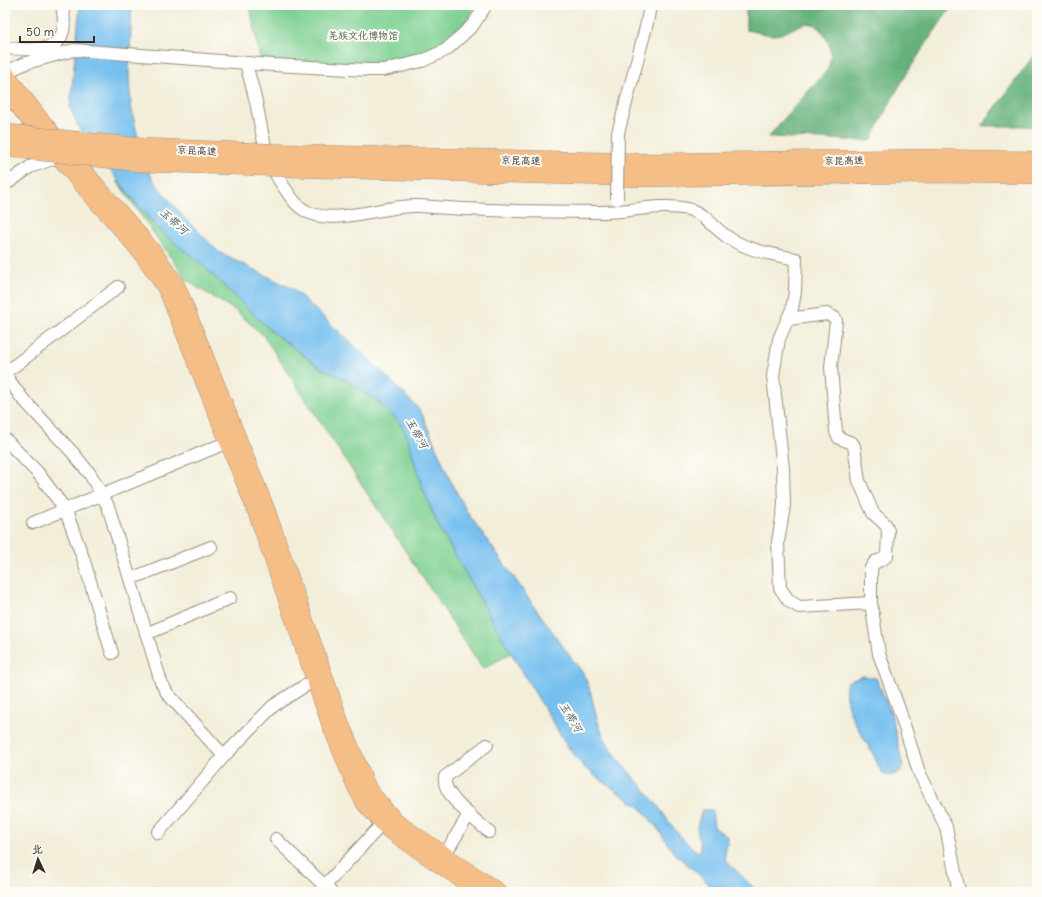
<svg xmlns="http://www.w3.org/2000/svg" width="1042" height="897" font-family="Delius,'LXGW WenKai TC',sans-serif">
  <rect width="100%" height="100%" fill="#fdfcf7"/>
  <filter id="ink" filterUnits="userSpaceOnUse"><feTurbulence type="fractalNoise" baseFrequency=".025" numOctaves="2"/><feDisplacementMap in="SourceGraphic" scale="8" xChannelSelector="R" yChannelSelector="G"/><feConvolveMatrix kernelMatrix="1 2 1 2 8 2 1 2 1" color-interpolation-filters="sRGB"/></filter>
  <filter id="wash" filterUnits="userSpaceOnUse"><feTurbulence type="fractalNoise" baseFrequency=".012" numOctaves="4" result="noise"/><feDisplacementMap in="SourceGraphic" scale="16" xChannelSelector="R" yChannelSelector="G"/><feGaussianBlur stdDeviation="0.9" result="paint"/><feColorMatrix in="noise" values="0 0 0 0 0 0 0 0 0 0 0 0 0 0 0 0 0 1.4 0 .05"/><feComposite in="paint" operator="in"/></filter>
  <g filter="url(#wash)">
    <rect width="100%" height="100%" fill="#f3eed9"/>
    <path fill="#7dd092" stroke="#5c7d58" d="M250 5H476C471 13 466 24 459 31 411 78 322 63 260 60Z
      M117 181 159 230 199 262 270 329 321 368 346 380 380 403 399 422 406 434 422 487 438 525 511 653 483 669 263 335 236 311 198 288 186 279Z"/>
    <path fill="#66b27c" stroke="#506e4d" d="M746 5H953C922 48 893 92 871 141L768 137 827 70C832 59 832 49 826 38 809 7 794 35 773 35 765 35 755 31 746 30Z
      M1037 51V126H982Z"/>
    <path fill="#76c0ef" stroke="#587586" d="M80 5H132L129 76 131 106 140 148 148 171 156 184 180 213 220 253 293 289 374 364 417 407 422 414 450 480 467 512 574 662C593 680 592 710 602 733 615 760 631 773 650 796 666 815 677 838 698 852L701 850 697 827 702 810H712L714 827 728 837C728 845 723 854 726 861L758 892H716L704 879 673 852 658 829 641 808 595 776 584 767 567 746 505 643 438 525 422 487 406 434 399 422 380 403 346 380 321 368 270 330 199 262 168 238 141 210 90 144 79 128 70 107Z
      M863 676 876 678 891 713 903 766 900 772C895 775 888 777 883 773 878 769 876 759 873 754 862 733 840 707 847 682Z"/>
  </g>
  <g filter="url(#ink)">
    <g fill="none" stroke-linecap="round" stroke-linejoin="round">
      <defs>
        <path id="minor" d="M5 48C42 50 72 55 62 5
          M246 63C249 76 253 89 256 102 264 139 263 158 286 190 291 198 296 205 304 210 331 228 385 204 419 206 480 211 540 212 601 212 630 212 660 203 688 209 707 214 714 229 729 238 749 251 773 254 796 259L795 292 792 309 779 339 773 376 783 469 784 506 778 542 780 588 789 601 799 607 871 603
          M6 72 26 63 74 50 273 65 368 70H384L422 61 446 50 473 25 486 5
          M618 133 647 23 650 5
          M5 185 30 167 58 157
          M788 319 827 314 835 318 836 321 831 367 836 432 839 438 852 443 854 446 859 481 873 513 886 525 888 531 887 556 881 560 875 562 871 568V603L879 654 899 709 919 772 946 827 958 887 955 892
          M5 373 118 287
          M5 375 22 398 73 453 90 474 108 506 161 682 167 693 224 756
          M5 439 38 473 65 509 83 558 112 653
          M33 523 228 442
          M130 579 211 547
          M146 634 230 598
          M487 745 445 777C441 795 476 820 489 832
          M158 833 224 756 273 706 314 680
          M276 839 331 892
          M444 856 469 814
          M319 892 382 824"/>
        <path id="major" d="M5 71C38 118 77 162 114 205 137 231 160 257 178 287L267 509 341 722 370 791 396 821 500 892
          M5 90C33 126 62 162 92 197 118 227 147 257 167 292L256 513 330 726 355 787 365 805 388 830 478 892"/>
        <path id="highway" d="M316 154 644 162 922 158 1037 160
          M318 169 644 178 922 174 1037 175"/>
      </defs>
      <use href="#minor" stroke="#978c7c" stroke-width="14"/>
      <use href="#major" stroke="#978c7c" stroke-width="16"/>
      <use href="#highway" stroke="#978c7c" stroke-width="18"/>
      <use href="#minor" stroke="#fff" stroke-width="12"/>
      <use href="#major" stroke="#f6be87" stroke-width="15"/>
      <use href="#highway" stroke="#f6be87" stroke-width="17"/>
      <defs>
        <path id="minor-bridge" d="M617 199 618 133"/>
        <path id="highway-bridge" d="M8 133 142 147 316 154
          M5 148 141 163 318 169"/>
      </defs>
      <use href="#minor-bridge" stroke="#978c7c" stroke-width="14" stroke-linecap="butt"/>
      <use href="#highway-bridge" stroke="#978c7c" stroke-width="18" stroke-linecap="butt"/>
      <use href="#minor-bridge" stroke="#fff" stroke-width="12"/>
      <use href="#highway-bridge" stroke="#f6be87" stroke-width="17"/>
    </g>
  </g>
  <g text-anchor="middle" stroke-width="4" stroke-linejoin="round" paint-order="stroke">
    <g font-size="10" fill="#4f5c41" stroke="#fdfcf7">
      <text x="363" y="39">羌族文化博物馆</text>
    </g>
    <g font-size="10" fill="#3b2a1e" stroke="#fdfcf7">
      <text transform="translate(197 150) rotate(3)" y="4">京昆高速</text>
      <text transform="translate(521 160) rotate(2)" y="4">京昆高速</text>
      <text transform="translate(844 160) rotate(-1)" y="4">京昆高速</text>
    </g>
    <g font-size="11" font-style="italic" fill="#505e67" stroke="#fdfcf7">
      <text transform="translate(174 221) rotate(42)" y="4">玉带河</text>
      <text transform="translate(417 433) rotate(61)" y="4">玉带河</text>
      <text transform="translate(571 717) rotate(59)" y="4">玉带河</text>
    </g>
  </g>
  <rect width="1042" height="897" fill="none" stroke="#fdfcf7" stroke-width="20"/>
  <g transform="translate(38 859) rotate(356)" stroke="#fdfcf7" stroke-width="3" paint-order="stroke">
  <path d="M0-3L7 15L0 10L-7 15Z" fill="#3b2a1e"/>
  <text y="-6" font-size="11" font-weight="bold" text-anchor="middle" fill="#3b2a1e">北</text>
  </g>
  <path d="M20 36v6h74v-6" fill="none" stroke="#3b2a1e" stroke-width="2"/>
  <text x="26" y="36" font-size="12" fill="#3b2a1e" stroke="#fdfcf7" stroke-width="3" paint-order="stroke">50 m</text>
</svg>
